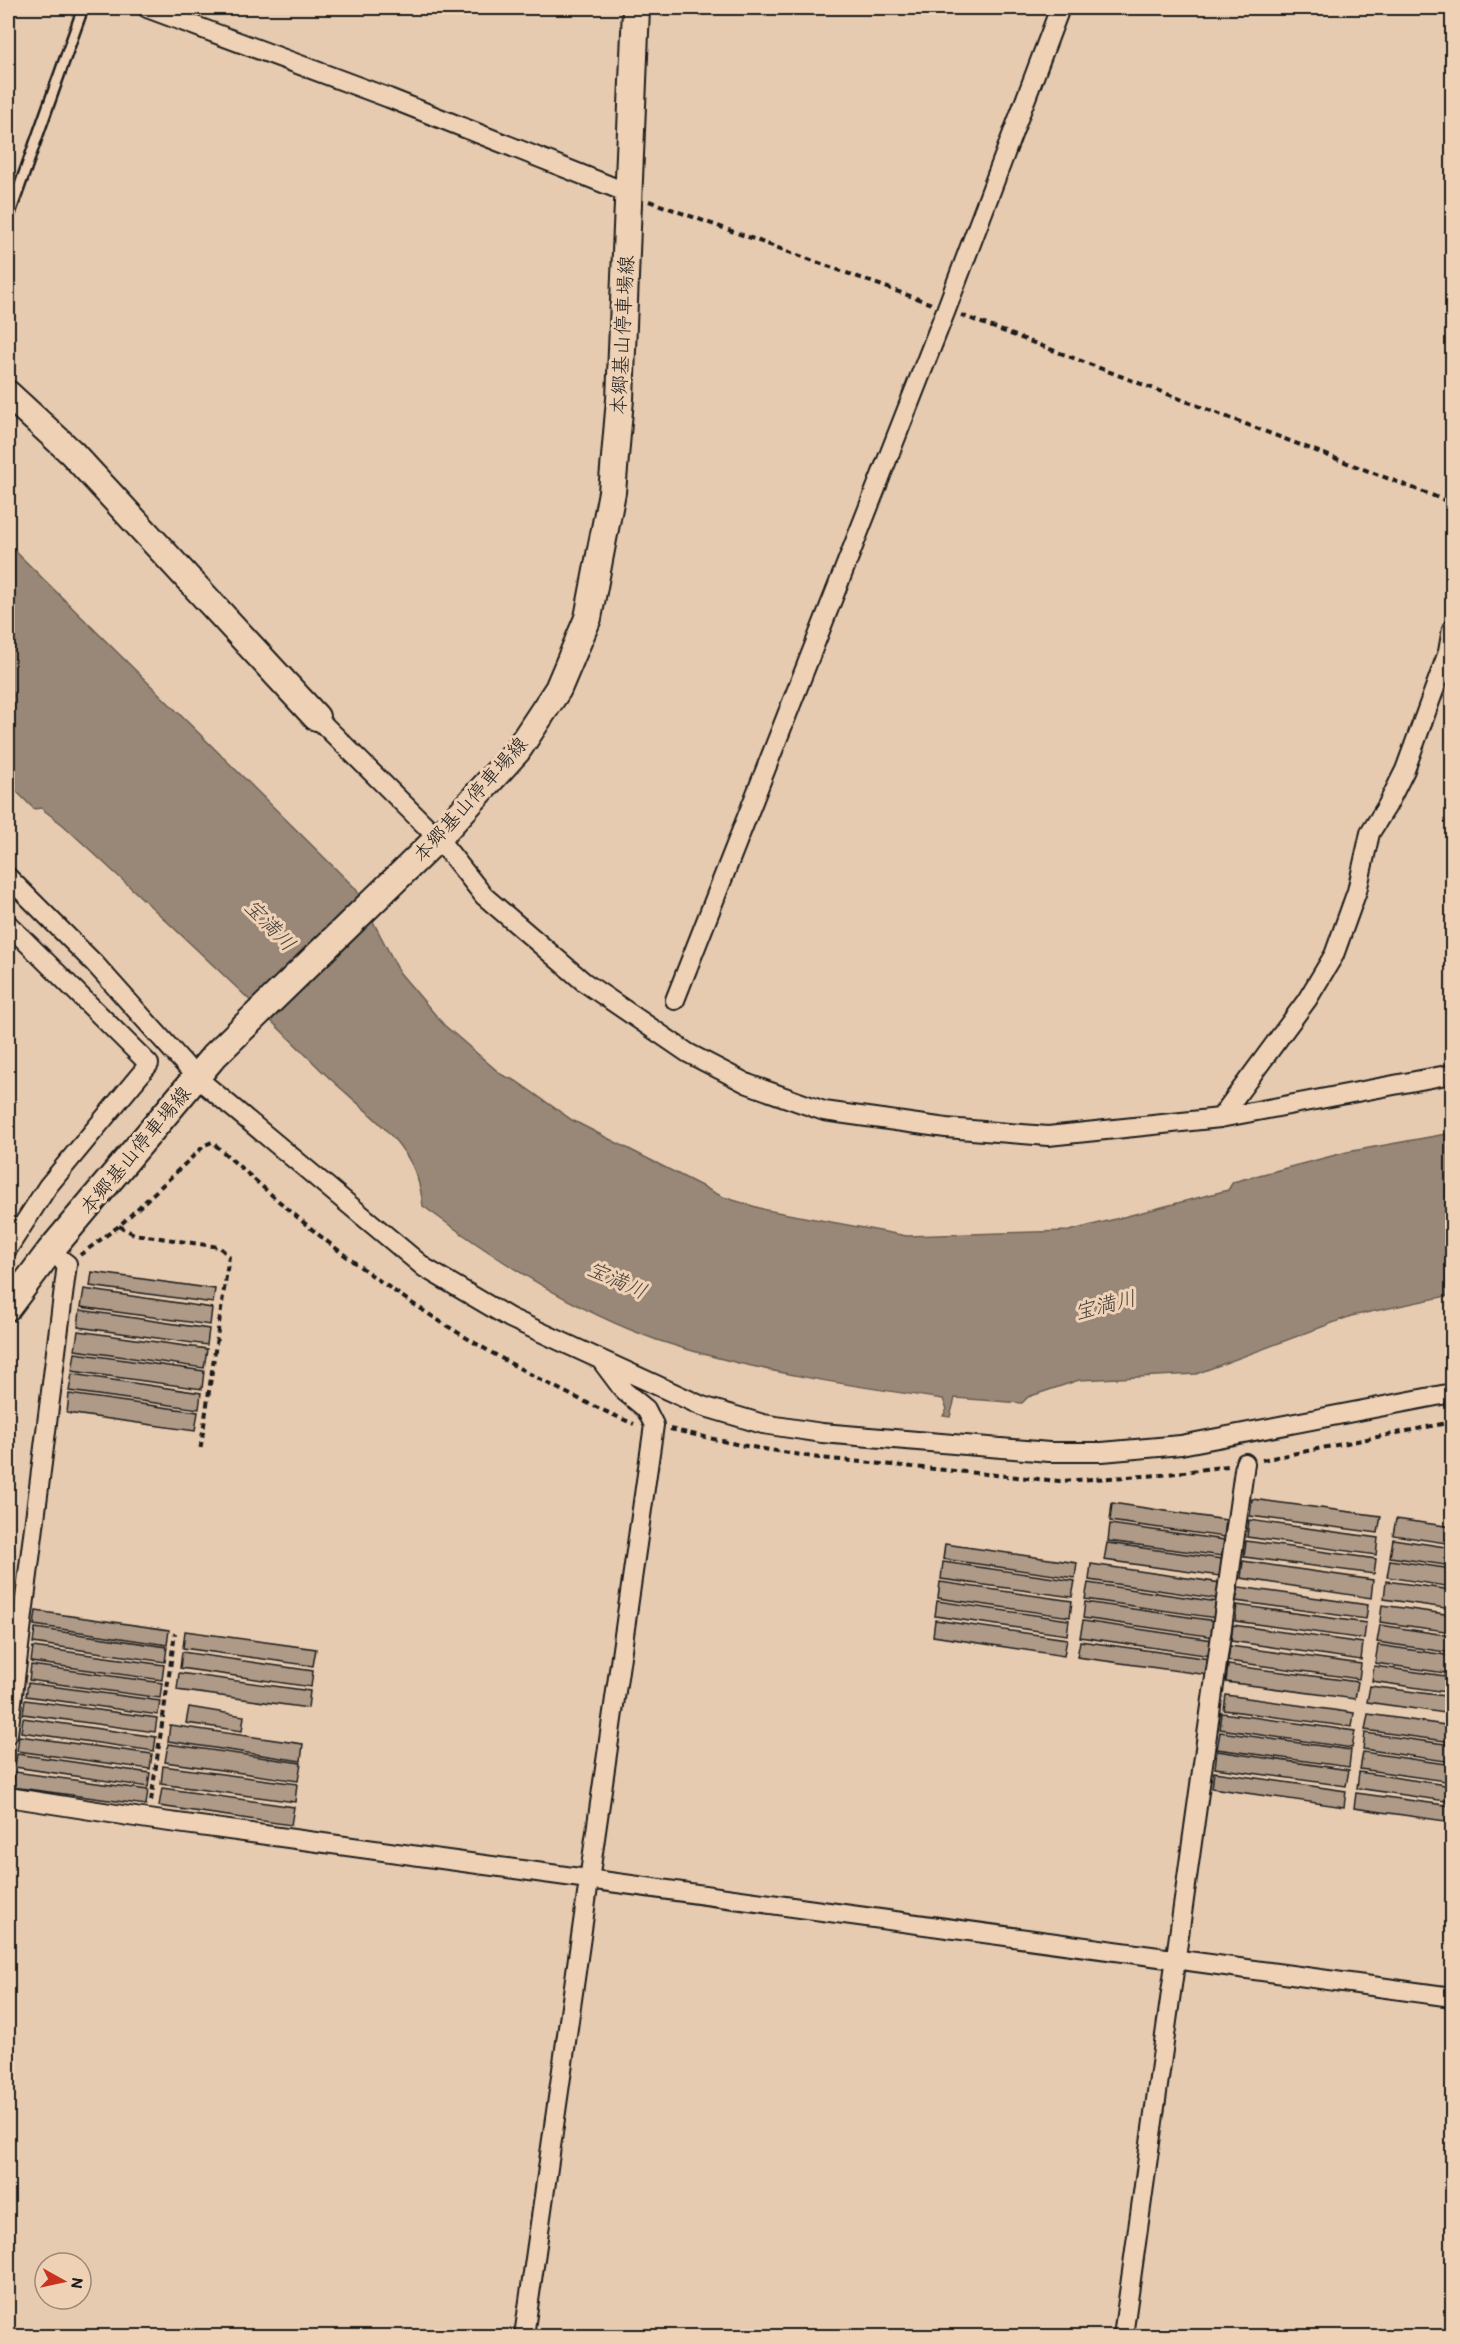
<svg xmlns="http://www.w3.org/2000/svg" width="1460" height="2344" font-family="Itim,'Klee One',sans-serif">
  <rect width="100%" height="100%" fill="#e7cbb0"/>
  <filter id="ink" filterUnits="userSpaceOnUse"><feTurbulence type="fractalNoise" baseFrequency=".0167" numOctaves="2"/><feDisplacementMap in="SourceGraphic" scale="12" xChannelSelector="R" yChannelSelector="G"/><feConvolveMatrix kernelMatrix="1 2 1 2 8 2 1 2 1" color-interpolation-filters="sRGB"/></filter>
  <g filter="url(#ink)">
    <path fill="#987" stroke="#675d53" stroke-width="1.5" d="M8 544 356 889 400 973 444 1025 502 1075 516 1081 572 1120 723 1197 766 1210 907 1236 1069 1231 1228 1190 1233 1182 1347 1152 1452 1133V1295L1351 1316 1196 1374 1079 1380 1028 1397 1022 1403 955 1398 950 1417 943 1416 947 1409 943 1399C846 1385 750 1371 657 1340 572 1310 496 1259 423 1206 421 1187 416 1168 404 1152 384 1122 346 1095 320 1069 236 985 150 905 63 825L41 808 34 809 8 783Z"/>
    <path fill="#ae9a87" stroke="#1c1c1c" stroke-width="1.5" d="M92 1272 215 1289 213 1303 90 1286Z
      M84 1289 212 1308 210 1325 81 1307Z
      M80 1310 209 1329 207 1345 78 1327Z
      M78 1331 207 1349 204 1368 75 1350Z
      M75 1353 204 1371 202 1389 72 1371Z
      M72 1374 201 1393 199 1409 69 1391Z
      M69 1394 198 1412 195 1431 67 1413Z
      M1252 1499 1381 1516 1378 1533 1250 1516Z
      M1112 1503 1226 1520 1224 1537 1110 1521Z
      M1396 1519 1452 1527V1544L1393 1535Z
      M1249 1520 1378 1538 1376 1555 1247 1537Z
      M1110 1524 1224 1540 1222 1556 1108 1541Z
      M1393 1539 1452 1548V1566L1390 1557Z
      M1246 1541 1376 1559 1374 1574 1244 1557Z
      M1107 1543 1222 1559 1220 1576 1104 1560Z
      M945 1544 1077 1563 1075 1578 943 1559Z
      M1390 1560 1452 1569V1587L1387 1577Z
      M1243 1561 1373 1580 1371 1598 1241 1578Z
      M943 1562 1075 1581 1072 1597 941 1579Z
      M1091 1564 1221 1583 1219 1599 1089 1580Z
      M1386 1581 1452 1590V1609L1384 1599Z
      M940 1582 1072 1601 1070 1617 938 1598Z
      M1088 1583 1218 1602 1216 1618 1085 1599Z
      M1239 1587 1368 1605 1366 1619 1236 1601Z
      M937 1601 1069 1620 1067 1635 935 1616Z
      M1085 1602 1216 1621 1214 1637 1083 1618Z
      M1237 1605 1366 1623 1364 1639 1235 1621Z
      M1382 1605 1452 1615V1632L1380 1622Z
      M36 1611 169 1630 167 1645 34 1625Z
      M935 1620 1067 1639 1064 1656 933 1636Z
      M1083 1621 1213 1640 1211 1656 1080 1637Z
      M1233 1625 1363 1643 1361 1660 1231 1641Z
      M1380 1625 1452 1636V1653L1377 1642Z
      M35 1628 167 1647 165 1662 33 1643Z
      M185 1631 316 1649 313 1666 183 1648Z
      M1080 1641 1210 1659 1208 1675 1077 1657Z
      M1378 1645 1452 1656V1674L1375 1663Z
      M1230 1646 1361 1664 1359 1679 1228 1661Z
      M33 1647 164 1665 162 1680 31 1662Z
      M182 1652 313 1671 311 1687 180 1668Z
      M31 1665 162 1683 160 1698 29 1680Z
      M1228 1665 1358 1682 1355 1699 1226 1682Z
      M1374 1666 1452 1677V1693L1372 1681Z
      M179 1673 310 1691 308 1708 177 1690Z
      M28 1683 160 1701 158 1715 26 1696Z
      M1370 1686 1452 1697V1714L1367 1702Z
      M1226 1695 1354 1713 1352 1727 1224 1710Z
      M25 1700 157 1718 155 1732 23 1714Z
      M189 1707 244 1716 242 1731 186 1723Z
      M1222 1713 1355 1731 1352 1748 1220 1729Z
      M1368 1714 1452 1726V1742L1365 1730Z
      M23 1718 156 1737 154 1751 21 1732Z
      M170 1725 303 1744 301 1761 168 1741Z
      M1220 1732 1351 1750 1349 1767 1217 1749Z
      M1365 1733 1452 1745V1762L1363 1749Z
      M19 1736 152 1754 150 1769 17 1751Z
      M168 1744 301 1763 298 1781 165 1762Z
      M1217 1751 1349 1770 1346 1786 1215 1768Z
      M1363 1752 1452 1765V1782L1360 1769Z
      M17 1754 150 1773 148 1787 15 1767Z
      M163 1766 297 1784 295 1802 161 1784Z
      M15 1772 148 1790 146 1805 12 1787Z
      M1214 1772 1346 1791 1344 1807 1212 1788Z
      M1359 1772 1452 1786V1802L1357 1788Z
      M162 1788 294 1807 291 1825 159 1806Z
      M1356 1793 1452 1806V1822L1354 1808Z"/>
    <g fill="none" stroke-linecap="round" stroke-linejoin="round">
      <defs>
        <path id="lane" d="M8 219 83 8"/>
        <path id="street" d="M147 8 389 98 628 193
          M316 717 438 838 484 896 584 982 688 1053 748 1084 824 1111 946 1128 1048 1136 1220 1118 1452 1074
          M8 877 95 964 196 1077 425 1268 510 1318 702 1406 763 1424 822 1433 1049 1452H1102L1181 1445 1452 1393
          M8 924 149 1064 48 1186 8 1248
          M675 1000 946 310 1060 8
          M1220 1118 1307 1000 1334 955 1357 891 1370 833 1387 806 1405 770 1448 652 1452 629
          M8 1734 67 1264 50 1251
          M8 1797 148 1819 1452 1997
          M524 2336 654 1425 646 1409 624 1391 603 1363
          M1123 2336 1245 1463"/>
        <path id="secondary" d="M8 394 72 453 316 717
          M8 1307 50 1251 214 1056 438 838 517 751 558 689 588 618 612 492 620 399 636 8"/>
      </defs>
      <use href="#lane" stroke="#1c1c1c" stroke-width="14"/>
      <use href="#street" stroke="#1c1c1c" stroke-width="22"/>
      <use href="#secondary" stroke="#1c1c1c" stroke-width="30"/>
      <path stroke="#1c1c1c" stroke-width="4" stroke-dasharray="6 4.5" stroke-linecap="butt" d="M649 201 932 304
        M961 315 1452 503
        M119 1226 134 1234 219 1247 229 1256 200 1452
        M80 1255 119 1226 205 1145 212 1142C247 1173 282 1205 319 1235 414 1311 522 1376 634 1424
        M670 1429 740 1445 819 1458 1059 1481 1161 1475 1228 1466
        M1262 1460 1452 1422
        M151 1801 175 1633"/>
      <use href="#lane" stroke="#efd2b6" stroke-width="9"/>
      <use href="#street" stroke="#efd2b6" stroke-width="18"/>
      <use href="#secondary" stroke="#efd2b6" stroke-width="26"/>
    </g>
  </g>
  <g text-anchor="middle" stroke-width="6" stroke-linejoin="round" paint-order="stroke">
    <g font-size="20" fill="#1c1c1c" stroke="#efd2b6">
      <text transform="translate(622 335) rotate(-87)" y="7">本郷基山停車場線</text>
      <text transform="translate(470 799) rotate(-48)" y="7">本郷基山停車場線</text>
      <text transform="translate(135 1150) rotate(-50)" y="7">本郷基山停車場線</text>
    </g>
    <g font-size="21" font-style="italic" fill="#48423c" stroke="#efd2b6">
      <text transform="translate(270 925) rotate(46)" y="7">宝満川</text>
      <text transform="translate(617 1280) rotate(24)" y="7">宝満川</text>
      <text transform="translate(1105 1305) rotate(-14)" y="7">宝満川</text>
    </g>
  </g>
  <rect width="1460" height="2344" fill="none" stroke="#efd2b6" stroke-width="30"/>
  <rect x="15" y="15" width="1430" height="2314" fill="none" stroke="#1c1c1c" stroke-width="2" filter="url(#ink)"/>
  <g transform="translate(63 2281) rotate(98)"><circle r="28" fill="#efd2b6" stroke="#9b8978" stroke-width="1.5"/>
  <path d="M0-4.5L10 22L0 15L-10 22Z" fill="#c8321e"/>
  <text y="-9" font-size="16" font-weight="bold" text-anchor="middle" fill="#1c1c1c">N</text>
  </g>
</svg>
